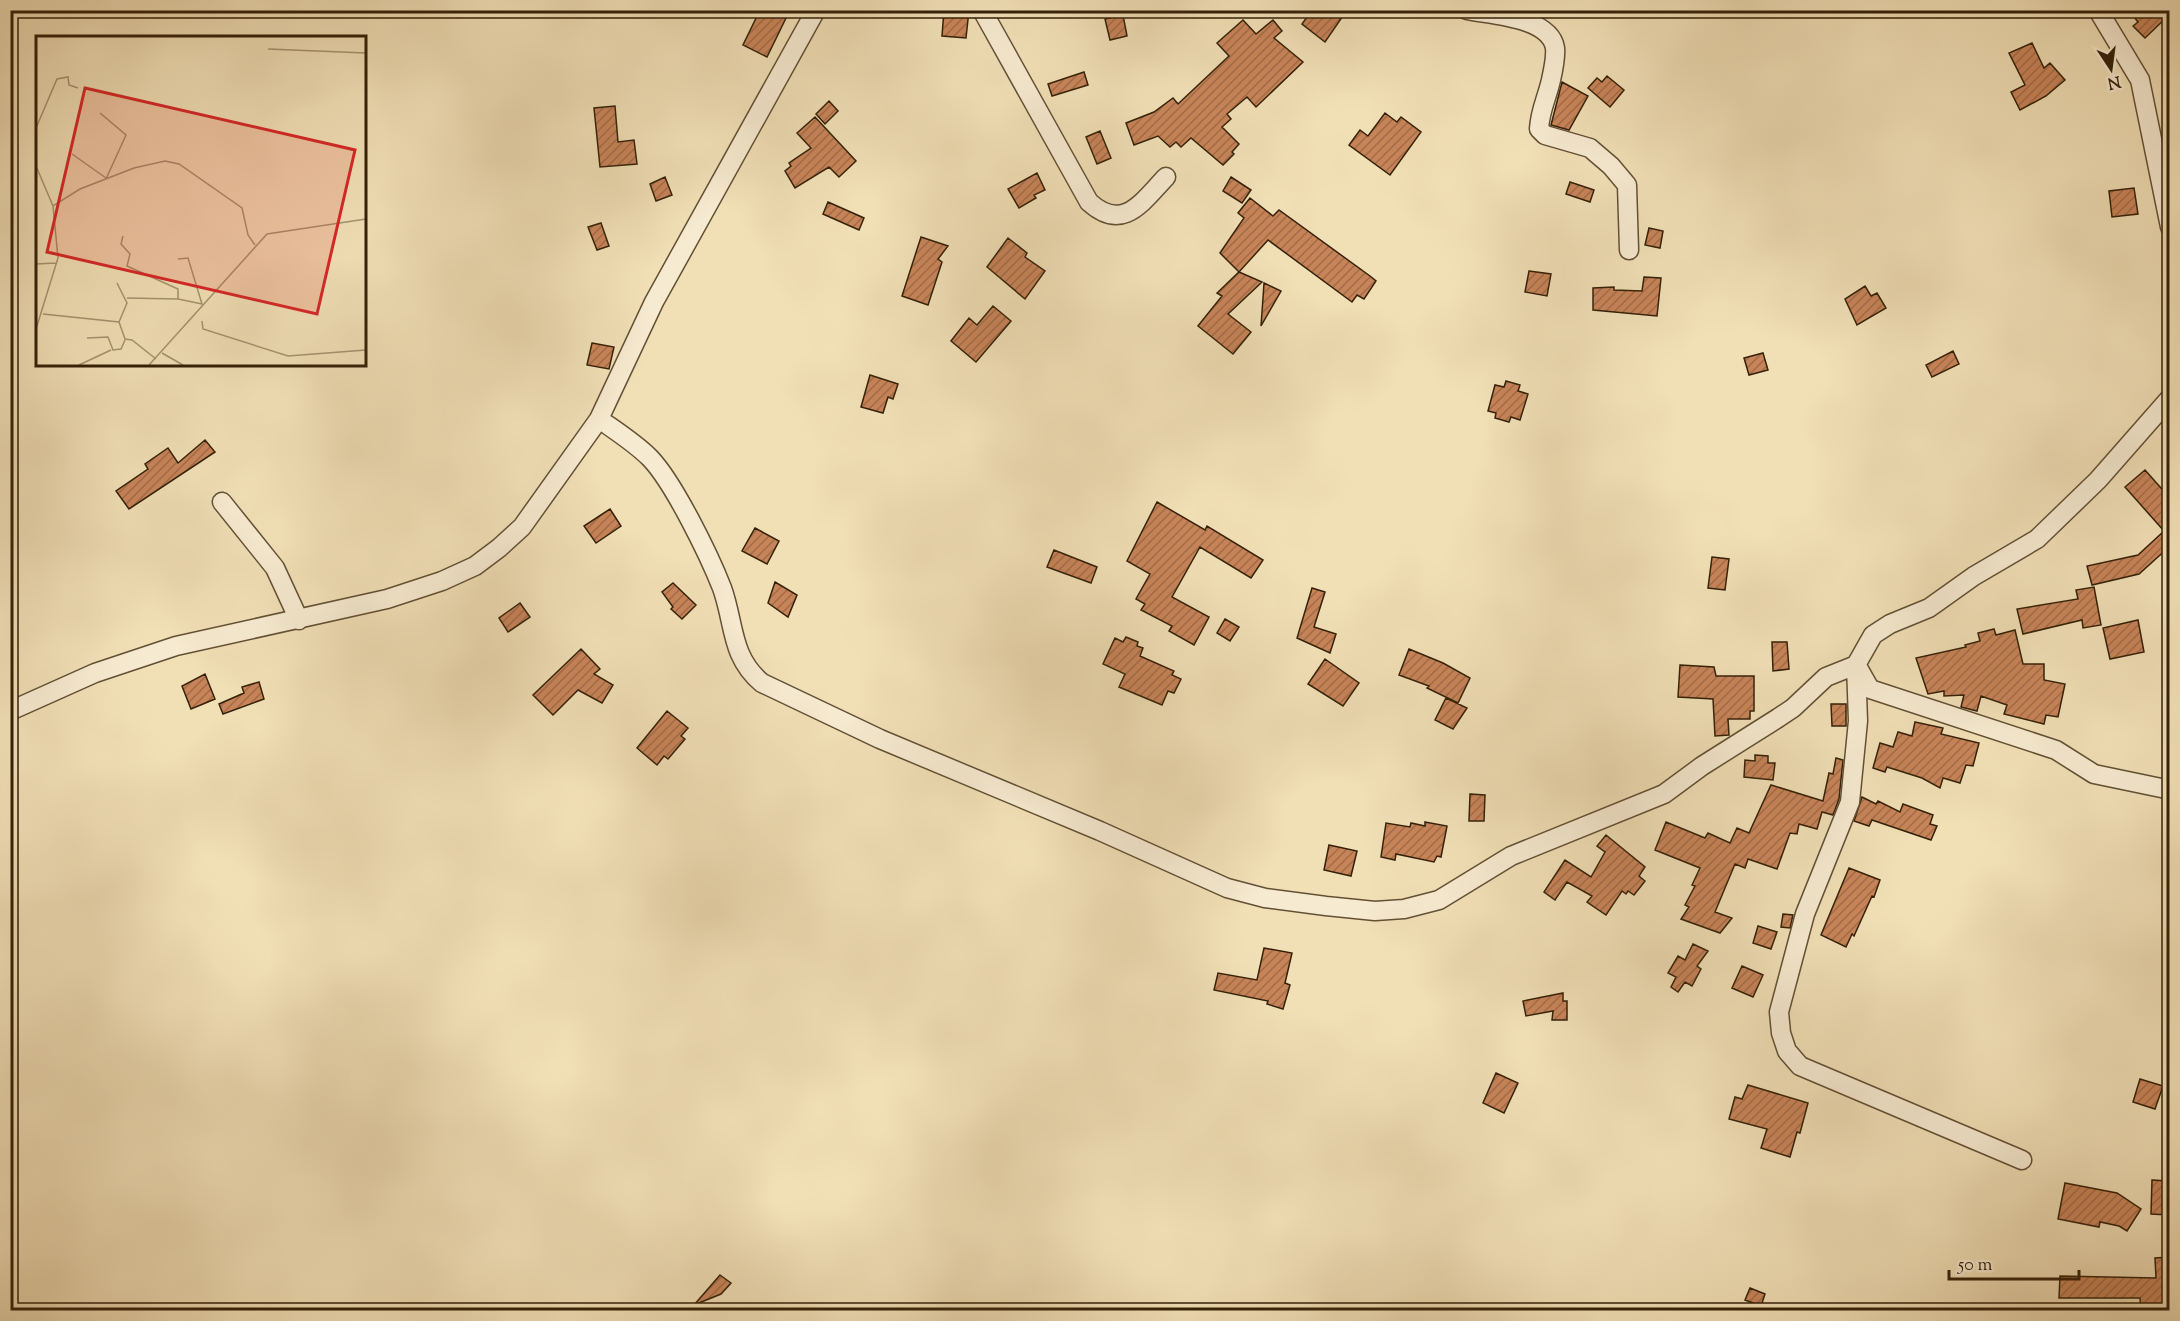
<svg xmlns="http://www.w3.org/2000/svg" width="2180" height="1321" font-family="'Sorts Mill Goudy',serif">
  <defs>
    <pattern id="building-hatch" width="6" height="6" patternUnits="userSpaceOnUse" patternTransform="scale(1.5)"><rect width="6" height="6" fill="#c88459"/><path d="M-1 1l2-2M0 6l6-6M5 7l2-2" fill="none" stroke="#a36c48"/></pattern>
  </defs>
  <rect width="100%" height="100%" fill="#f1dfb6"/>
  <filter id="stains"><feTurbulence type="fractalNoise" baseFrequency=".00333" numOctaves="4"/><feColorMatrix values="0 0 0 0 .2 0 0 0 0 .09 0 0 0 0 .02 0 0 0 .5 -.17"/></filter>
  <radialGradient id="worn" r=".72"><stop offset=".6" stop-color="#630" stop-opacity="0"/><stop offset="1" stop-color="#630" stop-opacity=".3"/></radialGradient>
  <path fill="url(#building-hatch)" stroke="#342108" stroke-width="1.5" d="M760 10H772L786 18 767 57 743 45Z
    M944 10H969L966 38 942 36Z
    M1312 10H1347L1325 42 1302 24Z
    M2141 10H2169V15L2145 38 2133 26 2138 22 2134 17Z
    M1123 15 1127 36 1110 40 1105 19Z
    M1243 20 1256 34 1273 20 1282 31 1274 38 1303 62 1256 107 1247 97 1227 114 1231 119 1222 127 1239 144 1232 152 1234 154 1223 165 1191 138 1181 147 1176 142 1170 147 1158 136 1134 145 1126 123 1154 112 1173 98 1178 104 1229 56 1217 43Z
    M2032 43 2044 68 2050 63 2065 80 2046 96 2020 110 2011 92 2025 85 2009 53Z
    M1084 72 1088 85 1052 96 1048 84Z
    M1607 76 1624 90 1610 107 1588 88 1597 78 1602 82Z
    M1562 82 1588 96 1569 130 1551 125Z
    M829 101 838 111 825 124 816 114Z
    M615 106 618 142 634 140 637 164 600 167 594 108Z
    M1385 113 1397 122 1401 117 1421 132 1390 175 1349 145 1360 130 1368 136Z
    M815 117 856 161 839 177 829 167 795 188 785 171 791 166 789 163 811 148 797 133Z
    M1100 131 1111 158 1097 164 1086 137Z
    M1037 173 1045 190 1034 195 1036 198 1019 208 1008 189Z
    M665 177 672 195 656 201 650 184Z
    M1231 177 1251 190 1242 203 1223 191Z
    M1570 182 1594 190 1590 202 1566 194Z
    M2134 188 2138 214 2112 217 2109 191Z
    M1250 198 1273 216 1279 210 1370 276 1376 281 1364 299 1357 295 1352 302 1268 240 1239 272 1220 253 1244 218 1238 213Z
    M828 202 864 218 859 230 823 214Z
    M601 223 609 246 597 250 588 227Z
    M1649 228 1663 231 1660 248 1645 245Z
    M921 237 948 246 938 259 942 262 928 305 902 296Z
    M1008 238 1027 253 1025 257 1045 271 1025 299 987 267Z
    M1529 271 1551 274 1547 296 1525 292Z
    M1239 272 1262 282 1228 314 1251 332 1233 354 1198 326 1222 296 1217 293Z
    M1644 277 1661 278 1657 316 1593 310V288L1614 287V290L1642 291Z
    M1264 283 1281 291 1261 326 1263 298Z
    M1865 286 1871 296 1877 293 1886 308 1857 325 1845 299Z
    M993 306 1011 321 976 362 951 341 969 318 977 325Z
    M592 343 614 347 609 369 587 365Z
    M1953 351 1959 364 1932 377 1926 365Z
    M1763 353 1768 370 1749 375 1744 358Z
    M870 375 898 384 893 399 888 397 883 413 861 407Z
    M1506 381 1520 385 1518 391 1528 394 1520 420 1511 417 1509 422 1495 418 1496 413 1488 411 1495 385 1504 387Z
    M205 440 215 452 129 509 116 491 148 469 145 464 168 448 178 463Z
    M2145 470 2169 497V547L2139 574 2092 585 2087 566 2138 555 2164 531 2125 487Z
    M1157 502 1205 530 1207 526 1263 560 1251 578 1200 547 1172 597 1209 617 1194 645 1169 631 1172 626 1141 610 1145 604 1136 599 1150 574 1127 561Z
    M610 509 621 526 596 543 584 526Z
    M755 528 779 541 767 564 742 551Z
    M1054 550 1097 567 1091 583 1047 567Z
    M1712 557 1729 559 1725 590 1708 588Z
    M775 582 797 595 788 617 768 603Z
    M673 583 696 605 682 619 671 609 673 607 662 592Z
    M2094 587 2101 625 2083 628 2082 620 2023 634 2017 609 2078 599 2076 590Z
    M1312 588 1325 592 1314 627 1336 634 1330 653 1297 638Z
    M520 603 530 617 508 632 499 618Z
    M1225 619 1239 627 1230 641 1217 633Z
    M2138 620 2144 652 2110 659 2103 628Z
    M1994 629 1996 635 2015 630 2023 664H2044V680L2065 684 2058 717 2046 715 2044 724 2004 714 2007 705 1981 696 1977 711 1961 707 1964 695 1944 696V691L1928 694 1916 658 1966 647 1965 645 1980 641 1978 633Z
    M1126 637 1138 642 1137 646 1143 648 1140 656 1174 671 1172 675 1181 679 1174 693 1168 691 1162 705 1119 687 1125 674 1103 664 1115 638 1123 642Z
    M1772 642H1787L1789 669 1773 671Z
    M581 649 600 669 594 674 613 685 602 703 578 690 553 715 533 695Z
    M1409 649 1443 663 1470 678 1458 703 1427 688 1429 686 1399 675Z
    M1325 659 1359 683 1343 706 1308 684Z
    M1680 665 1714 667 1716 676H1754V711H1750V719H1728L1729 735 1715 736 1713 699 1678 697Z
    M205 674 215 699 191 709 182 686Z
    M259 682 264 699 223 714 219 704 244 693 242 687Z
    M1446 698 1467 708 1453 729 1435 720Z
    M1831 704H1846V726H1832Z
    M667 711 688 728 681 736 685 739 668 759 664 756 657 765 637 748Z
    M1915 722 1943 728 1941 734 1979 743 1973 766 1966 765 1960 783 1943 778 1940 788 1922 778 1887 767 1885 772 1873 768 1880 743 1893 747 1898 732 1912 736Z
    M1755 755 1768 756V763H1775L1773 780 1744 777 1745 760 1755 761Z
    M1836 758 1843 760 1839 799 1833 815 1822 812 1817 829 1799 824 1797 834 1790 833 1777 869 1748 859 1745 868 1735 864 1715 912 1732 918 1720 933 1681 919 1689 907 1685 905 1695 886 1692 885 1700 868 1655 850 1666 822 1705 838 1708 833 1730 843 1737 828 1749 833 1771 785 1823 801 1829 773 1833 774Z
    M1470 794 1485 795 1484 821H1469Z
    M1862 797 1876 804 1878 801 1900 812 1903 804 1933 815 1930 824 1937 826 1931 840 1872 820 1869 826 1854 821Z
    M1425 822 1447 826 1441 857 1437 856 1434 862 1396 854 1395 860 1381 857 1386 823 1410 827 1411 823 1425 826Z
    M1606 835 1645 867 1639 876 1645 881 1634 895 1628 891 1626 894 1622 891 1606 915 1587 902 1592 896 1567 882 1555 900 1544 892 1565 860 1591 877 1605 852 1597 846Z
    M1329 845 1357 851 1351 876 1324 870Z
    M1849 868 1880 880 1874 897 1872 896 1854 936 1852 934 1846 947 1821 935Z
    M1783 914 1793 915 1790 928 1781 927Z
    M1758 926 1777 932 1771 949 1753 943Z
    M1693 944 1708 951 1697 966 1701 969 1692 986 1685 982 1678 992 1671 987 1676 977 1668 973 1678 956 1685 960Z
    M1264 948 1292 953 1285 983 1290 985 1283 1009 1267 1004 1268 1001 1214 990 1218 973 1257 980Z
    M1742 966 1763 975 1753 997 1732 988Z
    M1563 993V1001H1567V1020H1552L1553 1011 1526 1016 1523 1001Z
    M1496 1073 1518 1083 1504 1113 1483 1103Z
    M2140 1079 2163 1086 2155 1109 2133 1102Z
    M1748 1085 1808 1103 1800 1133 1797 1132 1790 1157 1761 1148 1767 1129 1729 1119 1735 1097 1742 1099Z
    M2152 1180 2169 1181V1215L2151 1214Z
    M2065 1183 2117 1193 2141 1209 2127 1231 2119 1226 2100 1222 2099 1227 2058 1219Z
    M2169 1257V1311H2141L2140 1298H2059L2060 1276 2156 1278 2155 1258Z
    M720 1275 731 1283 721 1294 694 1305Z
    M1750 1288 1765 1294 1761 1306 1745 1300Z"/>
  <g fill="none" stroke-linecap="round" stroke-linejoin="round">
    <defs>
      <path id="minor" d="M982 10 1089 202C1123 233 1142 202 1166 177
        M1467 10C1491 15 1550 17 1555 48 1556 57 1553 71 1551 80 1547 98 1540 110 1539 129L1545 135 1590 148 1611 166 1627 185 1629 250
        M2098 10 2140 80 2170 227
        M599 419C616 431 635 443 650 458 674 483 709 555 722 588 735 624 730 656 762 683L880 739 1100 831 1227 888 1265 898 1326 906 1375 911 1404 909 1439 900 1511 856 1664 794 1702 766 1778 718 1793 708 1826 677 1856 665 1873 635 1890 624 1929 608 1974 576 2037 539 2098 480 2170 398
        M222 502 275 568 299 620
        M1856 665 1858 721 1850 802 1805 914 1779 1012 1781 1033 1787 1051 1800 1066 2022 1160
        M1857 666 1870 689 2056 750 2094 774 2166 789
        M10 711 95 673 176 646 387 599 442 581 475 566 499 548 522 527 599 419 654 302 816 10"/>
    </defs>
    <use href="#minor" stroke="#635034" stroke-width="21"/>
    <use href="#minor" stroke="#f6ead0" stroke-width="18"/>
  </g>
  <g transform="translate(36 36)">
    <rect width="330" height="330" fill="#f1dfb6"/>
    <path fill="none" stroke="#a59370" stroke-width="1.5" d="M232 13 330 17M64 77 90 99 70 143M0 92 21 43 32 41 33 49 42 52M36 118 70 142M0 130 17 170 44 153 98 132 129 125 143 128 206 172 212 199 219 209M87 200 85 208 94 218 91 230 142 253V263M0 228 20 227M81 247 91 267 83 286M91 262 142 263 166 268 152 222 142 223M7 278 83 286 89 303 96 304 120 323M166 285 167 293 252 320 330 314M0 293 22 222 17 170M51 302 72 301 77 314 85 313 89 304M126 317 147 329M43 329 75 314M113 329 231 198 330 183"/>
    <path fill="#d62828" fill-opacity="0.15" stroke="#d62828" stroke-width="3" d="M49 52 319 114 281 278 11 216Z"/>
    <rect width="330" height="330" fill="none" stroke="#342108" stroke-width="3"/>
  </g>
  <rect width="2180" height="1321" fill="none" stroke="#f1dfb6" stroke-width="36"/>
  <rect x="12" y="12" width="2156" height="1297" fill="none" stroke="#342108" stroke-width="3"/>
  <rect x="18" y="18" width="2144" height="1285" fill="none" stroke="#342108" stroke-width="1.5"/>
  <g transform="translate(2111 69) rotate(167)" stroke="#f6ead0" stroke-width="4.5" paint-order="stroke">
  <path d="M0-4.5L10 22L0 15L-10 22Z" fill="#342108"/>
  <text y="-9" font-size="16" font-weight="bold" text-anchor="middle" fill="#342108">N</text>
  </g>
  <path d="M1949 1270v9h130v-9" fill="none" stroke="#342108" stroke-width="3"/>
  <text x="1958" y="1270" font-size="18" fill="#342108" stroke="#f6ead0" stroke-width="4.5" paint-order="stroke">50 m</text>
  <rect width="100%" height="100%" filter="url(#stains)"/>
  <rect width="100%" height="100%" fill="url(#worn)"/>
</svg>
